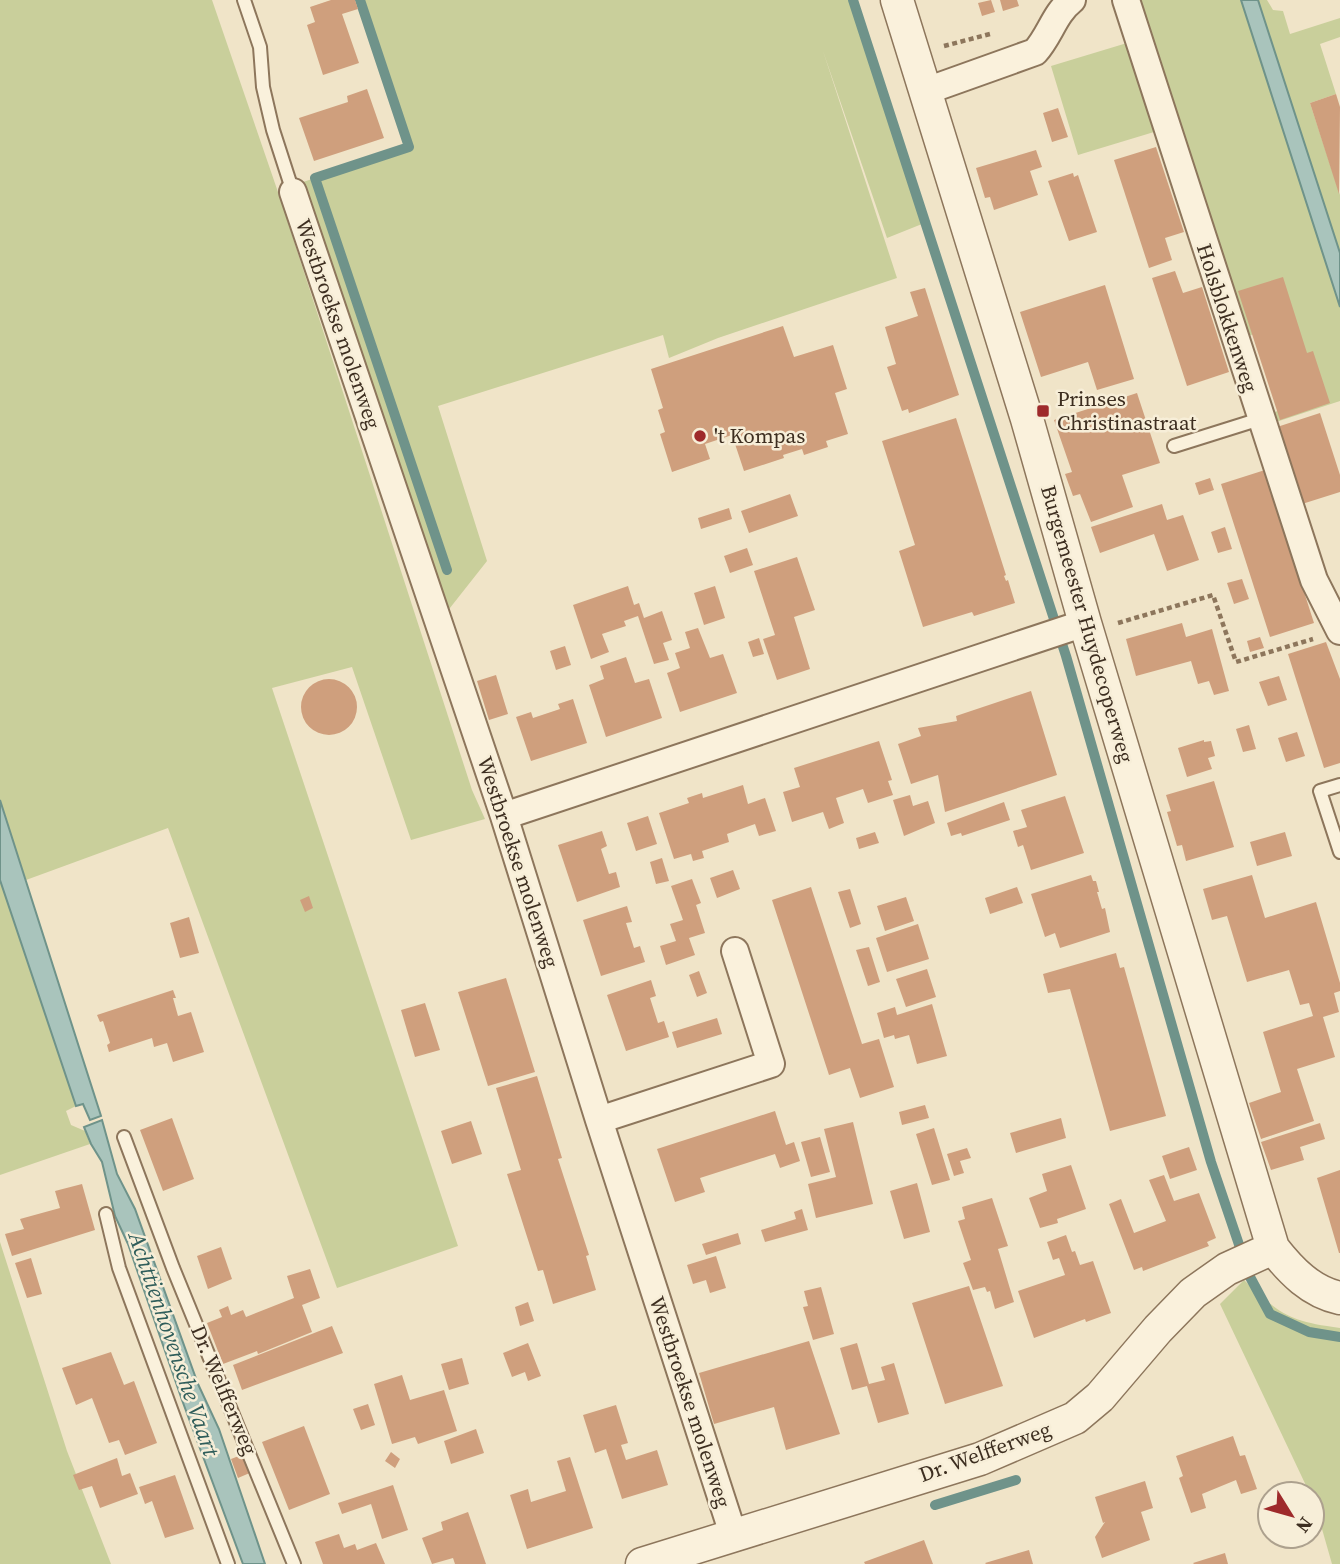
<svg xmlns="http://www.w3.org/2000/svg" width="1340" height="1564" font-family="'Source Serif 4',serif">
  <rect width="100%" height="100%" fill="#f0e4c8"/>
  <path fill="#c9cf9b" d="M0 0H212L279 195 472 790 485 819 411 840 352 667 272 688 458 1246 337 1288 168 828 26 880 0 800Z
    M360 0H857L927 222 887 238 823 51 897 278 718 338 669 358 663 335 438 406 487 561 446 613 300 183 409 147Z
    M1140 0H1241L1340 307V401L1276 422 1272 413 1297 404 1272 328 1248 336Z
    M1258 0H1267L1273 10 1283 11 1290 34 1340 18V37L1320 44 1336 94 1310 103 1340 195V253Z
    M1127 43 1154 132 1078 155 1051 66Z
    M0 880 76 1106 66 1111 71 1125 85 1131 90 1144 0 1175Z
    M0 1242 67 1451 111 1564H0Z
    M1244 1280C1281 1315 1288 1321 1340 1328V1564H1332L1312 1494H1310L1220 1304Z"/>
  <path fill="#a9c4bc" stroke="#6f938a" stroke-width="2" d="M1241 0H1258L1340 253V307Z
    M0 800 101 1116 90 1120 83 1104 76 1106 0 880Z
    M102 1120 117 1174 135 1209 198 1384 219 1429 265 1564H243L182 1400 128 1244 115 1216 102 1162 91 1144 84 1127Z"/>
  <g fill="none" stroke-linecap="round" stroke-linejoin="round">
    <path stroke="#6f938a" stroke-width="10" d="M360 0 409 147 315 178 447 570
      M853 0 1066 656 1211 1162 1250 1277 1270 1314 1309 1332 1340 1337
      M935 1505 1016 1480"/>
  </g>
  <path fill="#cf9f7d" d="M331 0H355L358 9 342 14 359 63 323 75 307 25 315 22 310 7Z
    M991 0 995 12 982 16 978 3Z
    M1000 0H1017L1019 6 1003 11Z
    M367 89 384 138 314 161 299 118 348 102 347 96Z
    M1336 94 1340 107 1339 194 1310 103Z
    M1058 108 1068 137 1052 142 1043 113Z
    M1156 147 1184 232 1165 238 1172 260 1149 268 1114 160Z
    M1036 150 1042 167 1030 171 1038 195 994 210 990 197 985 198 976 168Z
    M1073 173 1074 177 1078 175 1097 232 1069 241 1048 181Z
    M1175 271 1183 293 1202 287 1229 372 1187 386 1152 278Z
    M1283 277 1307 353 1313 351 1330 403 1280 420 1238 291Z
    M1105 285 1134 379 1097 390 1088 362 1041 377 1020 312Z
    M925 288 959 395 909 413 908 409 902 411 887 367 896 364 885 327 918 316 910 292Z
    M783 326 794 357 833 345 847 389 835 393 848 434 826 441 828 447 804 455 802 449 783 455 784 458 744 471 732 435 705 444 710 459 672 472 660 434 665 432 658 410 663 408 651 369Z
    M1137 393 1160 463 1122 475 1133 507 1091 522 1080 494 1073 496 1065 474 1072 472 1054 420Z
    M1320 413 1340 475V492L1302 504 1277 427Z
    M956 418 1006 575 1004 576 1006 581 1008 580 1015 603 974 616 972 612 923 627 899 551 915 545 882 441Z
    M1265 470 1314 623 1270 637 1221 484Z
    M1210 478 1214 490 1199 495 1195 483Z
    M790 494 798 516 749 533 741 511Z
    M1162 504 1167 520 1183 515 1199 560 1167 571 1154 534 1100 553 1091 527Z
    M729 508 732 519 701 529 698 518Z
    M1225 527 1232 549 1218 553 1211 532Z
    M747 548 753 565 730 573 724 556Z
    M797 557 815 610 794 617 810 669 777 680 763 639 775 635 754 571Z
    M1242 579 1249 599 1234 604 1227 583Z
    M628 586 634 605 639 603 644 618 662 611 672 640 663 643 669 660 654 664 638 616 624 621 626 626 602 634 609 652 591 659 573 605Z
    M715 586 725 618 704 625 694 593Z
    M1182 623 1186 637 1212 629 1229 691 1214 695 1209 681 1198 684 1191 661 1136 676 1126 639Z
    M698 628 710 658 723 654 737 693 680 712 667 673 680 668 675 653 690 648 685 632Z
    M1260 637 1264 648 1250 652 1247 641Z
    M759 638 764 654 753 657 748 642Z
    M1326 642 1340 679V763L1324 768 1288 654Z
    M565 646 571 665 556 670 550 651Z
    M626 657 635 683 649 679 662 718 606 737 589 685 604 679 600 666Z
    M496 675 508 714 489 720 477 681Z
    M1279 676 1287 700 1268 706 1259 682Z
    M301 707a28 28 0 1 1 56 0a28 28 0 1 1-56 0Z
    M1031 691 1057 775 945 812 938 775 911 784 898 744 921 736 918 728 957 721 956 716Z
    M573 699 587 743 531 761 516 717 531 712 533 718 560 709 558 704Z
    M1249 725 1256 749 1243 752 1236 729Z
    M1297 732 1305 756 1286 762 1278 738Z
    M1204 740V742L1211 741 1215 756 1208 758 1212 769 1187 777 1178 748Z
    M879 741 892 780 888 781 893 795 868 803 863 789 836 798 844 823 829 829 823 812 792 822 783 792 800 787 794 768Z
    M1214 781 1234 847 1186 861 1182 845 1177 846 1167 812 1171 811 1166 795Z
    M743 785 748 804 765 798 776 831 759 836 755 824 727 834 729 842 702 851 704 858 693 861 691 854 674 859 659 813 689 803 687 798 702 793 703 798Z
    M910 795 913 806 928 801 935 823 904 836 893 800Z
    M1065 796 1084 853 1031 870 1023 845 1018 847 1013 831 1027 827 1021 810Z
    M1004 802 1010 820 962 836 961 833 951 836 947 823Z
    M648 816 657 844 636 851 627 823Z
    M602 831 607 846 601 849 609 874 616 872 620 887 577 902 558 845Z
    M875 832 879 843 859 849 856 838Z
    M1285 832 1292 856 1257 866 1250 842Z
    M662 858 669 881 656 884 650 862Z
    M733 870 740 889 717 898 710 878Z
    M1091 875 1093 881H1096L1099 892H1097L1102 909 1105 908 1110 932 1060 948 1055 933 1045 937 1031 894Z
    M1252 875 1265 918 1316 902 1340 983V991L1334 993 1339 1012 1323 1017 1335 1057 1297 1069 1314 1121 1261 1139 1249 1103 1281 1092 1263 1032 1313 1016 1309 1003 1300 1005 1289 970 1247 982 1227 916 1212 920 1203 889Z
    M692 879 701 903 696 905 705 933 689 938 695 955 666 965 660 946 676 941 670 924 683 920 671 886Z
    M811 887 862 1044 879 1039 894 1087 860 1098 850 1068 829 1075 772 900Z
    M1017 887 1023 903 990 914 985 898Z
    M850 889 861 924 850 928 838 892Z
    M309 896 313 908 305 912 300 900Z
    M906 897 914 921 885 931 877 906Z
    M627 906 632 922 626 923 634 948 640 946 645 962 601 976 583 920Z
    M189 917 199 953 180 958 170 923Z
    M918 924 929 959 887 972 876 938Z
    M869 947 880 982 868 986 856 950Z
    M1116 953 1120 968 1124 967 1166 1116 1110 1131 1070 989 1048 993 1043 974Z
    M927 969 936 997 906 1007 896 979Z
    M699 971 707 993 697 997 689 975Z
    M506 978 535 1072 488 1086 458 992Z
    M651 980 656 996 650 998 658 1023 664 1021 669 1037 626 1051 607 995Z
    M173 990 176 998H173L178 1016 191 1012 204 1052 173 1062 167 1043 154 1047 152 1038 109 1052 107 1045 110 1043 103 1021 100 1022 97 1015Z
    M425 1003 440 1050 415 1057 401 1010Z
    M932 1004 947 1056 917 1064 909 1035 895 1039 894 1035 884 1038 877 1013 895 1007 897 1015Z
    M717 1018 722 1034 677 1048 672 1032Z
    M537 1076 562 1158 558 1159 589 1255 586 1256 596 1290 553 1304 543 1270 538 1271 507 1174 521 1170 496 1088Z
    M925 1105 929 1118 902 1125 899 1112Z
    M775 1111 786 1145 794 1142 800 1161 780 1168 775 1154 700 1178 705 1192 675 1202 657 1149Z
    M172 1118 194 1179 163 1191 140 1130Z
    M1061 1118 1066 1138 1016 1153 1010 1133Z
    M471 1121 482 1154 452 1164 441 1131Z
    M853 1122 873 1204 816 1218 808 1184 836 1177 824 1129Z
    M1320 1123 1325 1139 1300 1147 1304 1160 1271 1170 1261 1142Z
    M934 1128 950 1180 932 1185 916 1134Z
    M820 1137 830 1172 811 1177 801 1142Z
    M1189 1147 1197 1170 1170 1179 1162 1156Z
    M967 1148 971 1158 960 1161 964 1173 954 1176 947 1154Z
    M1071 1165 1086 1209 1057 1219 1058 1223 1040 1228 1029 1198 1047 1191 1042 1174Z
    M1340 1170V1253H1339L1317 1178Z
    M1164 1175 1174 1201 1199 1193 1216 1238 1207 1242 1209 1246 1143 1271 1142 1267 1134 1270 1109 1204 1121 1199 1134 1233 1166 1221 1149 1180Z
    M917 1183 930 1232 904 1239 890 1191Z
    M82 1184 95 1230 12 1256 5 1234 24 1229 20 1219 60 1208 55 1191Z
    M992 1198 1008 1246 998 1249 1014 1302 995 1309 990 1291 987 1292 985 1287 973 1290 963 1263 971 1260 958 1221 965 1219 962 1207Z
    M802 1209 808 1230 765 1242 761 1230 796 1219 794 1212Z
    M738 1233 741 1244 706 1255 702 1244Z
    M1066 1235 1072 1252 1075 1251 1080 1265 1093 1261 1111 1313 1086 1322 1085 1319 1034 1338 1018 1291 1065 1275 1059 1258 1053 1260 1047 1242Z
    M221 1247 232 1279 208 1289 197 1256Z
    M716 1256 726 1288 710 1293 706 1280 693 1284 687 1265Z
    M31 1258 42 1294 27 1298 15 1263Z
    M310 1269 320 1298 302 1305 312 1332 258 1354 257 1351 223 1364 207 1323 222 1317 219 1310 228 1306 231 1315 243 1310 246 1317 294 1298 287 1276Z
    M969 1286 1003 1386 945 1404 912 1303Z
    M821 1287 834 1334 813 1340 803 1307 808 1306 804 1291Z
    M528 1302 534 1321 520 1326 515 1307Z
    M332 1326 343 1353 242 1390 233 1365Z
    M809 1341 840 1434 786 1450 774 1407 714 1424 699 1373Z
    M528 1343 541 1376 528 1381 525 1372 512 1377 503 1353Z
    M857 1343 869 1384 885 1380 881 1367 894 1363 909 1414 878 1423 867 1386 852 1390 840 1348Z
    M111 1352 124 1385 134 1381 157 1443 125 1455 119 1440 109 1443 92 1398 76 1405 62 1368Z
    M462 1358 469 1384 449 1390 441 1364Z
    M402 1375 410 1400 444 1390 457 1431 418 1444 415 1437 392 1444 374 1384Z
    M368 1404 375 1425 361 1430 353 1409Z
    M616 1405 628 1443 621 1445 626 1460 657 1450 668 1485 622 1499 606 1449 595 1453 583 1415Z
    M304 1426 330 1494 289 1510 262 1442Z
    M476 1429 484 1453 451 1464 444 1441Z
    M1233 1436 1240 1456 1245 1455 1257 1489 1241 1494 1236 1480 1202 1494 1206 1508 1191 1513 1179 1478 1183 1476 1176 1456Z
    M391 1452 400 1459 395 1468 385 1461Z
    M244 1454 252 1472 238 1478 231 1459Z
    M570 1457 593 1528 527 1549 510 1495 528 1489 531 1502 566 1491 557 1461Z
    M117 1458 122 1476 130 1473 138 1494 100 1508 92 1486 79 1490 73 1475Z
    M175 1475 194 1529 165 1538 152 1501 145 1504 139 1487Z
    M1145 1481 1153 1508 1141 1512 1150 1540 1102 1558 1095 1537 1105 1522 1103 1523 1095 1497Z
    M393 1485 408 1530 382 1539 371 1504 342 1514 338 1503Z
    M468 1512 486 1564H455L453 1558 432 1564 422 1538 443 1530 441 1522Z
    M339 1534 344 1548 355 1544 357 1550 376 1543 385 1564H323L315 1542Z
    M924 1540 933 1564H865L864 1562Z
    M1029 1550 1033 1564H986L985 1563Z
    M1225 1553 1228 1564H1194L1193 1563Z"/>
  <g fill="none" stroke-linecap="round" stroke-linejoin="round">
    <defs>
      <path id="service" d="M244 0 260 47 263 87 273 130 293 192
        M1174 446 1260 419
        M1340 785 1320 791 1340 852
        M124 1137 173 1268 294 1564
        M106 1214 119 1268 228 1564"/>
      <path id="minor" d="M1126 0 1314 580 1340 631
        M926 91 1035 52C1050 36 1054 14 1072 0
        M293 192 504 816 599 1120 733 1534
        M504 816 1085 623
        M599 1120 771 1064 735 951"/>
      <path id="tertiary" d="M897 0 1027 419 1085 623 1273 1248C1291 1271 1311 1292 1340 1298
        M642 1564 980 1459 1075 1418 1100 1397 1158 1329 1193 1293 1227 1269 1273 1248"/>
    </defs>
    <use href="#service" stroke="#8d765c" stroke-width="16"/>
    <use href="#minor" stroke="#8d765c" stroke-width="30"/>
    <use href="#tertiary" stroke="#8d765c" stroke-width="35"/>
    <path stroke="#8d765c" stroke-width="4.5" stroke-dasharray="5 3.5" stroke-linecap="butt" d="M944 46 990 34
      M1118 623 1213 595 1236 662 1313 639"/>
    <use href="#service" stroke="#faf1dc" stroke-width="12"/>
    <use href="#minor" stroke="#faf1dc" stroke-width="26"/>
    <use href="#tertiary" stroke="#faf1dc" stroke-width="32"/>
  </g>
  <g fill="#9e2a2b" stroke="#f7eed8" stroke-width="2.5">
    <rect x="1036" y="404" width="14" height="14" rx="3.5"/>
    <circle cx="700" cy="436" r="7"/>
  </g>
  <g text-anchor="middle" stroke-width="5" stroke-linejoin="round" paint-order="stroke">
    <g font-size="21" fill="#3d2e20" stroke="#f7eed8">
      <text transform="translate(1227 318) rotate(72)" y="7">Holsblokkenweg</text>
      <text transform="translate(338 324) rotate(71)" y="7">Westbroekse molenweg</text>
      <text transform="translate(1087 624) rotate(74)" y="7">Burgemeester Huydecoperweg</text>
      <text transform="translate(518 862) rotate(72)" y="7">Westbroekse molenweg</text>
      <text transform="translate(224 1390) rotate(67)" y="7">Dr. Welfferweg</text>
      <text transform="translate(690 1402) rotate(72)" y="7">Westbroekse molenweg</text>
      <text transform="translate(985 1452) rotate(-20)" y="7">Dr. Welfferweg</text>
    </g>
    <g font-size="21" fill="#3d2e20" stroke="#f7eed8" text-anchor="start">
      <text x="1057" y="406">Prinses<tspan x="1057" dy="24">Christinastraat</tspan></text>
      <text x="714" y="443">'t Kompas</text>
    </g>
    <g font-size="23" font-style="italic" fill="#2f5d5a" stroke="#f7eed8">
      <text transform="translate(174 1344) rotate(71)" y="8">Achttienhovensche Vaart</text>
    </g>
  </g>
  <g transform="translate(1291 1515) rotate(127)"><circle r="33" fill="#f7eed8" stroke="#ada18e" stroke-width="2"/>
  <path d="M0-5L12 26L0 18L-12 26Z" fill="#9e2a2b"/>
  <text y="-10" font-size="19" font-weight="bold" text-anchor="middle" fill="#3d2e20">N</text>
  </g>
</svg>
